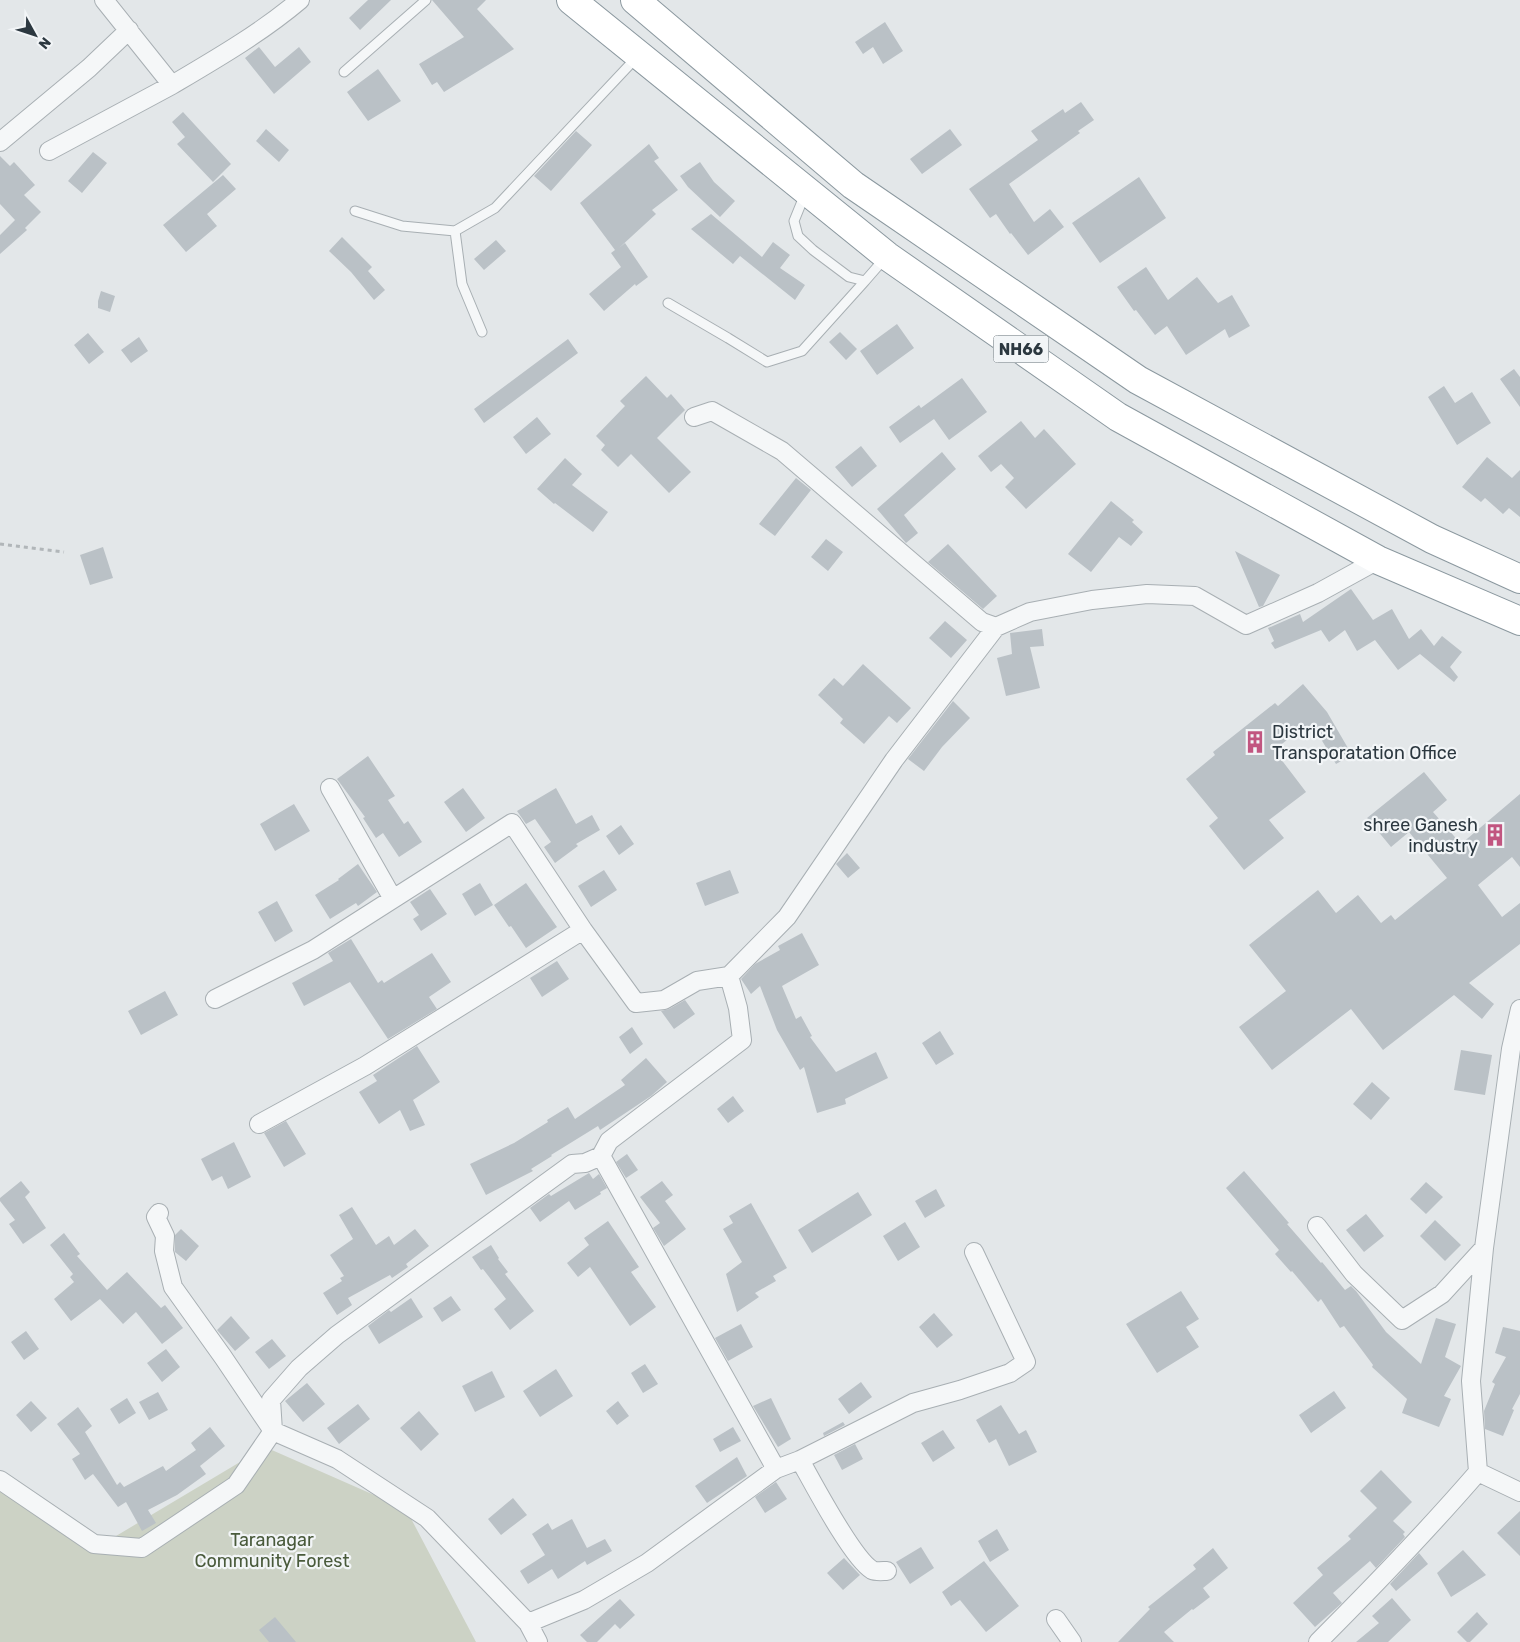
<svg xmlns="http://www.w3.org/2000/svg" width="1520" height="1642" font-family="Rubik,sans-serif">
  <rect width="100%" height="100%" fill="#e3e7e9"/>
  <path fill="#ccd2c5" d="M265 1447 406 1509 476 1642H0V1485L106 1542Z"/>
  <path fill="#bac1c6" d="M368 0H391L360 30 349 18Z
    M432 0H486L477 9 514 49 444 92 437 82 432 85 419 64 464 37Z
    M885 22 903 51 883 64 873 47 863 54 855 42Z
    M259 47 275 67 299 47 311 62 274 94 245 58Z
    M378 69 401 101 368 121 347 92Z
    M1081 102 1094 120 1078 131 1080 133 1009 184 1034 222 1050 209 1064 227 1028 255 1011 233 1010 234 996 214 990 218 969 189 1038 140 1031 131 1063 109 1065 113Z
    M183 112 231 164 213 182 177 144 185 137 172 122Z
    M266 129 289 150 279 162 256 141Z
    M950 129 962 145 922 174 910 159Z
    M576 131 592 145 551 191 534 176Z
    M649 144 659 158 654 161 678 190 652 210 656 214 619 248 625 243 648 277 636 286 635 284 604 311 589 294 621 267 611 253 615 250 580 203Z
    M93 152 107 163 82 193 68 181Z
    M0 156 10 166 14 162 35 185 24 195 41 212 25 228 27 230 0 254V235L15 220 0 204Z
    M700 162 714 182 735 201 720 217 688 187 680 176Z
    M223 175 236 189 207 214 217 226 186 252 163 225Z
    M1139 177 1166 218 1100 263 1072 223Z
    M711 214 762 257 773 242 790 255 780 268 805 285 795 300 740 256 733 264 691 229Z
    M342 237 372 267 368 271 385 290 374 300 351 272 329 251Z
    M496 240 506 251 484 270 474 259Z
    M1146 267 1168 300 1197 277 1218 303 1232 295 1250 326 1229 338 1225 329 1186 355 1167 326 1155 335 1136 310 1134 311 1117 287Z
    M101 291 115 296 110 312 98 308V301Z
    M897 324 914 348 877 375 860 351Z
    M840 332 857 349 846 360 829 342Z
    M88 333 104 352 89 364 74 345Z
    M139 337 148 351 131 363 121 350Z
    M568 339 578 353 484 423 474 409Z
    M1514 369 1520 377V407L1500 379Z
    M646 376 667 398 671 394 685 410 657 438 691 472 669 493 631 454 618 467 601 450 605 445 596 436 625 406 620 401Z
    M962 378 987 412 949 440 934 419 900 443 889 427 919 405 921 408Z
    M1444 386 1455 403 1472 392 1491 423 1457 445 1428 397Z
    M537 417 551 434 526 454 513 437Z
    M1021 421 1035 438 1044 429 1076 464 1026 509 1005 487 1014 478 1001 464 991 472 978 456Z
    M861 446 877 466 852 487 835 467Z
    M942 452 956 469 904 515 918 533 906 543 877 509Z
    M1487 457 1512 478 1520 470V517L1509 508 1503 514 1485 498 1481 502 1462 487Z
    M565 458 582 474 572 485 608 512 593 532 555 503 554 504 537 489Z
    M796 478 811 490 775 536 759 524Z
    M1111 501 1134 520 1132 522 1143 532 1131 546 1119 537 1091 572 1068 554Z
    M826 539 843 552 828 571 811 557Z
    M948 544 997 596 983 609 928 562Z
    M103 547 113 578 90 585 80 555Z
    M1235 551 1280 575 1263 606 1259 607Z
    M1351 589 1373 620 1392 609 1409 639 1421 629 1434 646 1442 636 1462 652 1450 667 1458 677 1454 682 1420 654 1398 670 1375 640 1357 651 1345 630 1329 642 1321 630 1275 649 1271 643 1274 641 1268 628 1300 614 1303 622Z
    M945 621 967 640 951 658 929 638Z
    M1042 629 1044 646 1030 647 1040 688 1006 696 997 658 1012 654 1010 633Z
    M863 664 911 708 897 723 889 716 864 744 840 723 843 719 818 695 834 678 843 686Z
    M1303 684 1327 712 1352 755 1336 764 1312 724 1303 733 1300 730 1274 750 1306 792 1269 820 1284 838 1244 870 1209 826 1218 818 1186 779 1215 755 1213 752 1275 703 1278 706Z
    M953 701 970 718 942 747 924 771 908 759Z
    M368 756 395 796 388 800 404 824 408 821 422 842 399 857 383 833 376 838 363 818 365 817 337 779Z
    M1424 772 1447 800 1433 812 1461 844 1520 794V867L1512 857 1478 885 1502 917 1520 903V944L1469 983 1494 1004 1482 1019 1454 995 1383 1050 1351 1009 1272 1070 1239 1027 1286 991 1249 945 1318 890 1336 913 1358 895 1381 923 1391 915 1395 920 1447 878 1409 832 1391 847 1367 818Z
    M463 788 485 818 466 832 444 802Z
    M556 788 576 824 592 815 600 830 576 844 578 846 555 863 544 847 551 842 535 819 526 824 517 811Z
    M294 804 310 831 275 851 260 824Z
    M621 825 634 844 619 855 606 836Z
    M847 853 860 868 848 878 836 864Z
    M358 864 377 892 358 906 356 903 330 919 315 895 339 880 338 879Z
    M604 870 617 890 591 907 578 886Z
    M730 870 739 893 705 906 696 883Z
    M480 883 493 905 475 916 462 894Z
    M526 883 557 927 526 948 511 926 509 927 494 905Z
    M430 889 447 914 421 931 413 919 419 915 410 902Z
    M277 901 293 931 275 942 258 912Z
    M802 933 819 965 782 986 796 1019 801 1016 812 1036 810 1037 836 1072 876 1052 888 1078 845 1099 846 1104 817 1113 804 1067 800 1070 777 1030 760 986 751 994 741 979 755 964 780 950 778 946Z
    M351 939 378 983 382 980 384 983 432 953 451 982 429 997 437 1009 388 1039 350 982 304 1006 292 983 333 961 328 953Z
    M557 961 569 979 542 997 530 978Z
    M165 991 178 1015 141 1035 128 1011Z
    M685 1000 695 1014 674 1029 661 1011 669 1009Z
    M632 1027 643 1044 630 1054 619 1037Z
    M940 1031 954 1054 936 1065 922 1043Z
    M417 1046 440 1082 413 1100 425 1125 410 1131 400 1110 379 1124 359 1092 377 1081 373 1075Z
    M1461 1050 1492 1055 1485 1095 1454 1090Z
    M646 1058 667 1082 651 1096 600 1130 598 1126 551 1155 552 1156 531 1169 533 1171 486 1195 470 1164 514 1143 548 1122 547 1120 568 1107 575 1119 625 1085 621 1080Z
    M1372 1082 1390 1098 1371 1120 1353 1104Z
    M733 1096 744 1111 728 1123 717 1109Z
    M286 1121 306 1154 284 1167 264 1133Z
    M234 1142 251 1177 228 1189 222 1176 212 1181 201 1159Z
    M627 1154 638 1170 626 1178 616 1162Z
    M1244 1171 1289 1223 1287 1224 1321 1263 1322 1262 1345 1290 1351 1286 1356 1291 1386 1332 1421 1364 1436 1318 1456 1324 1445 1357 1461 1366 1444 1396 1451 1399 1439 1427 1402 1413 1407 1399 1372 1367 1373 1365 1344 1326 1340 1328 1321 1299 1318 1302 1292 1271 1291 1272 1275 1254 1279 1250 1226 1188Z
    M589 1173 593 1179 599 1174 607 1188 600 1192 601 1194 575 1210 569 1201 540 1222 530 1208 549 1194 551 1196Z
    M21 1181 30 1192 25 1197 46 1228 23 1244 9 1224 15 1220 0 1201V1198Z
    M662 1181 673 1195 665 1201 686 1229 664 1246 653 1228 660 1223 640 1197Z
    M1426 1182 1443 1197 1426 1214 1410 1199Z
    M936 1189 945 1206 925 1218 915 1201Z
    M858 1192 872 1215 812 1253 798 1230Z
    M751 1203 787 1268 773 1276 776 1281 755 1293 759 1297 737 1312 726 1274 742 1262 723 1229 733 1223 729 1216Z
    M352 1207 376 1245 389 1236 394 1245 415 1229 429 1246 406 1264 408 1267 392 1278 390 1275 348 1298 352 1305 337 1315 323 1293 342 1281 340 1278 344 1276 330 1255 353 1239 339 1215Z
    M1366 1214 1384 1236 1364 1252 1346 1230Z
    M1435 1220 1461 1245 1445 1261 1420 1236Z
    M608 1221 639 1267 631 1272 656 1307 630 1326 590 1267 578 1277 567 1263 589 1245 584 1238Z
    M905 1222 920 1247 898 1261 883 1236Z
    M181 1229 199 1246 186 1261 175 1252V1235Z
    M64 1233 80 1254 77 1256 107 1290 127 1272 161 1308 165 1305 183 1328 162 1344 136 1312 123 1324 100 1299 71 1321 54 1299 74 1282 70 1277 73 1274 50 1245Z
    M491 1245 499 1258 498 1259 508 1272 505 1274 534 1311 510 1330 494 1309 506 1299 483 1269 481 1270 472 1257Z
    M1181 1291 1199 1319 1186 1327 1199 1347 1157 1373 1126 1324Z
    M451 1296 461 1310 442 1322 433 1308Z
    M411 1298 423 1317 379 1344 368 1326 389 1310 391 1312Z
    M934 1313 953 1335 937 1348 919 1327Z
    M231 1316 250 1338 235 1351 217 1330Z
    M741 1324 753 1347 728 1361 715 1338Z
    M1503 1327 1520 1331V1394L1512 1409 1514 1410 1503 1436 1485 1429 1484 1411 1495 1384 1492 1382 1506 1357 1495 1353Z
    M26 1331 39 1349 24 1360 11 1342Z
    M272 1339 286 1356 269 1369 255 1352Z
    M166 1349 180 1367 162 1382 147 1363Z
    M645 1364 658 1384 643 1393 631 1373Z
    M556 1369 573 1396 540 1417 523 1391Z
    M492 1371 505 1397 475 1412 462 1386Z
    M861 1382 872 1397 849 1414 838 1399Z
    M307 1383 325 1404 303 1422 285 1401Z
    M1334 1391 1346 1408 1311 1433 1299 1415Z
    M158 1392 168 1410 149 1420 139 1402Z
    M127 1398 136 1413 119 1424 110 1409Z
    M771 1398 791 1439 778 1447 753 1406Z
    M31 1401 47 1418 31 1432 16 1415Z
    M618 1401 629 1416 617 1425 606 1411Z
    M358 1404 370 1419 339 1444 327 1428Z
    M1001 1405 1019 1434 1026 1430 1037 1452 1009 1466 996 1439 989 1443 976 1420Z
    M78 1407 92 1426 85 1432 117 1485 120 1482 124 1487 163 1466 166 1471 196 1450 191 1443 210 1427 225 1446 200 1466 206 1474 177 1495 148 1510 156 1523 142 1531 126 1502 118 1507 93 1474 85 1480 72 1459 80 1454 57 1424Z
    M419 1411 439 1434 421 1451 400 1428Z
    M843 1422 845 1425 824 1436 823 1433Z
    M733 1427 741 1441 720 1452 713 1439Z
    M943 1430 955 1448 933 1462 921 1443Z
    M855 1444 863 1459 842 1470 834 1455Z
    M737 1457 747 1476 707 1503 695 1486Z
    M1381 1470 1412 1502 1393 1521 1405 1532 1403 1534 1405 1537 1376 1568 1370 1561 1333 1593 1342 1603 1315 1627 1293 1603 1323 1575 1317 1568 1351 1539 1348 1536 1377 1508 1360 1491Z
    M776 1482 787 1499 765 1513 755 1497Z
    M513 1498 527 1515 501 1535 488 1519Z
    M1520 1511V1556L1497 1533Z
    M572 1519 587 1548 605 1539 612 1551 587 1565 585 1561 558 1579 552 1569 528 1584 520 1571 545 1555 532 1534 548 1523 552 1530Z
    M997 1529 1009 1550 990 1562 978 1541Z
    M921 1547 934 1568 910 1584 896 1562Z
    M1213 1548 1228 1568 1203 1588 1210 1597 1193 1610 1192 1609 1164 1632 1174 1642H1118L1150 1609 1148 1607 1196 1569 1193 1565Z
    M1463 1550 1486 1575 1451 1597 1437 1573Z
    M1419 1553 1428 1564 1396 1591 1390 1584Z
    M844 1558 860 1575 843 1590 827 1573Z
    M984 1561 1019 1606 986 1632 960 1600 951 1606 942 1592Z
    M1392 1598 1411 1620 1388 1642H1356L1379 1623 1372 1616Z
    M620 1599 635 1615 620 1629 615 1624 597 1642H587L580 1635Z
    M1477 1612 1488 1624 1470 1642H1467L1457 1632Z
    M275 1617 296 1642H269L259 1630Z"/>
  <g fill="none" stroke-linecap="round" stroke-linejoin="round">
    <defs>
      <path id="service" d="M344 72 426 0
        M805 194 794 221 798 236 813 250 849 277 865 281 885 258
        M355 211 402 226 455 231 495 208 636 58
        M455 231 462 284 482 332
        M668 303 728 338 767 362 802 351 865 281"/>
      <path id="minor" d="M104 0 172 85C216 59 261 33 300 0
        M0 142 89 68 129 30
        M49 151 172 85
        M694 417 712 411 782 451 982 622 996 627
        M330 788 393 899
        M215 999 313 950 512 823 583 930
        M259 1124 365 1066 583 930 636 1003 664 1000 697 981 729 976
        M601 1156 776 1469
        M159 1213 156 1217 165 1236 164 1251 173 1287 223 1357 273 1431 337 1459 427 1518 528 1623 538 1642
        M1317 1226 1354 1274 1402 1320 1442 1294 1484 1248
        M800 1460C813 1483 852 1558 872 1570 876 1572 883 1571 887 1571
        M1478 1472 1520 1492
        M0 1480 94 1544 142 1548 236 1485 273 1431 271 1400 299 1368 337 1335 572 1164 585 1163 601 1156 609 1141 742 1040 738 1008 729 976 787 917 894 760 996 627 1030 612 1092 600 1147 594 1195 596 1246 625 1318 593 1378 560
        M1056 1619 1072 1642
        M528 1623 584 1600 647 1563 776 1469 800 1460 913 1403 960 1390 1010 1373 1026 1362 974 1252
        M1318 1642C1373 1587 1427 1531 1478 1472L1471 1381 1484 1248 1511 1049 1520 1009"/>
      <path id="trunk" d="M571 0 887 256 1118 417 1378 560 1520 621
        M635 0 853 185 1138 380 1432 539 1520 579"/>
    </defs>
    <use href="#service" stroke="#a8afb3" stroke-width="11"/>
    <use href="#minor" stroke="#a8afb3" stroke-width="20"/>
    <use href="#trunk" stroke="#8b989f" stroke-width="30"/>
    <path stroke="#b1b6b9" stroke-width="3" stroke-dasharray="4 4" stroke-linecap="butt" d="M0 544 64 552"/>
    <use href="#service" stroke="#f5f7f8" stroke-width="9"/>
    <use href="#minor" stroke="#f5f7f8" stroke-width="18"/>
    <use href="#trunk" stroke="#fff" stroke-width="28"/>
  </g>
  <defs>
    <symbol id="building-bare" viewBox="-9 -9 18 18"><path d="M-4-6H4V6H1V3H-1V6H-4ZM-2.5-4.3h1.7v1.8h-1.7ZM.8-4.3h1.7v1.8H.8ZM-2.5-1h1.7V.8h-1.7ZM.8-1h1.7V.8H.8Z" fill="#c15580" stroke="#f2f5f7" stroke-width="2.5" paint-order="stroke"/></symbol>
  </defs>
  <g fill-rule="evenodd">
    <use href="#building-bare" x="1239" y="726" width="32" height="32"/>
    <use href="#building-bare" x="1479" y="819" width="32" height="32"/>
  </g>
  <g text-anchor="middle" stroke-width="4.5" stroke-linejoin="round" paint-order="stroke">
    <rect fill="#f2f5f7" stroke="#677177" stroke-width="1" x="993.5" y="335.5" width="55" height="27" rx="4"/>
    <g font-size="16" font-weight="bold" fill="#2c3840">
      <text x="1021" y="355">NH66</text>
    </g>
    <g font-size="18" fill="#2c3840" stroke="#f2f5f7" text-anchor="start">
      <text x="1272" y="738">District<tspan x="1272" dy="21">Transporatation Office</tspan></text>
      <text x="1478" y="831" text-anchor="end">shree Ganesh<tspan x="1478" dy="21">industry</tspan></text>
    </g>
    <g font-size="18" fill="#495a3b" stroke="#f2f5f7">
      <text x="272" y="1546">Taranagar<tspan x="272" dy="21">Community Forest</tspan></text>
    </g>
  </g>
  <g transform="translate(35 35) rotate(130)" stroke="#f2f5f7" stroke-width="4" paint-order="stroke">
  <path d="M0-4L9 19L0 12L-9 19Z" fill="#2c3840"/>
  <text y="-8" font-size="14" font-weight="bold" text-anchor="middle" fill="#2c3840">N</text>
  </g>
</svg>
